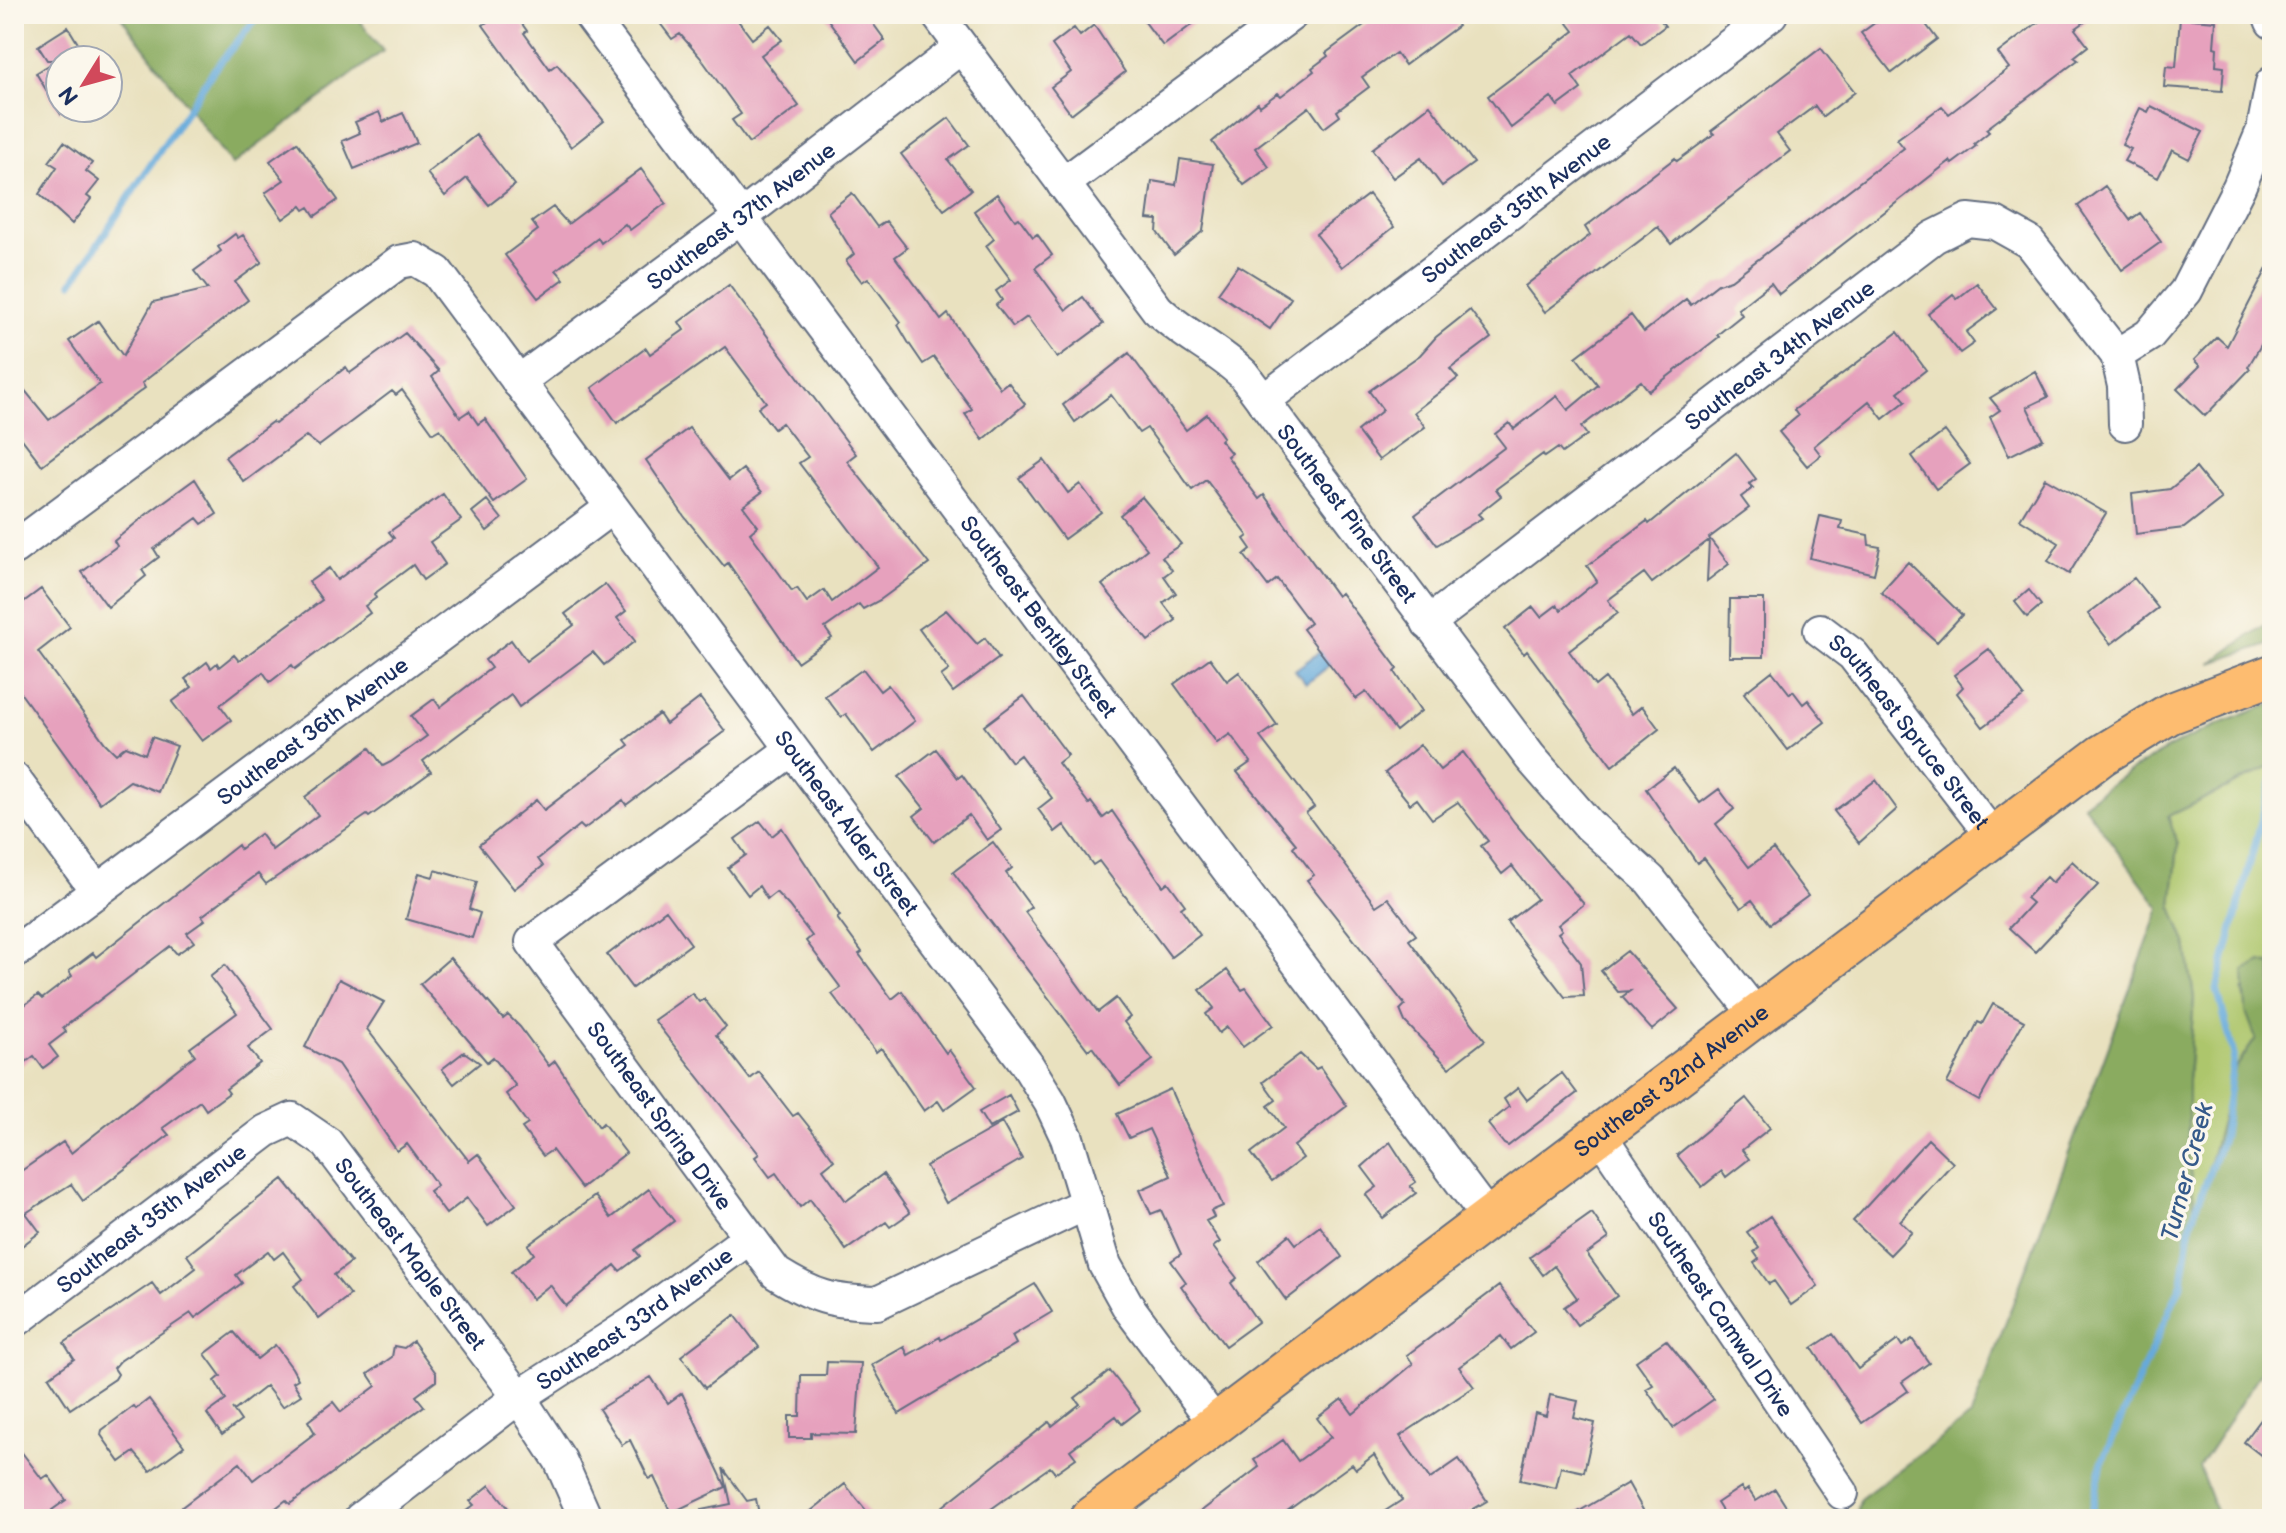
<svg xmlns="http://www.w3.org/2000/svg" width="2286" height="1533" font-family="'Balsamiq Sans',sans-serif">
  <rect width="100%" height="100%" fill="#fbf7ec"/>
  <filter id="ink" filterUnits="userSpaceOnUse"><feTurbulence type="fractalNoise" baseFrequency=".0125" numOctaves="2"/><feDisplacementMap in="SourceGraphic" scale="16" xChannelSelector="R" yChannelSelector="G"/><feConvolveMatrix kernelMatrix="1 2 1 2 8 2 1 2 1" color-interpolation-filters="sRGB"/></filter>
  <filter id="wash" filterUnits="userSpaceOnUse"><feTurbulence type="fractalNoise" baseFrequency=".006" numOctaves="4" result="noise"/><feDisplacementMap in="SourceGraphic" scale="32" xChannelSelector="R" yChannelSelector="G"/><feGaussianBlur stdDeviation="1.8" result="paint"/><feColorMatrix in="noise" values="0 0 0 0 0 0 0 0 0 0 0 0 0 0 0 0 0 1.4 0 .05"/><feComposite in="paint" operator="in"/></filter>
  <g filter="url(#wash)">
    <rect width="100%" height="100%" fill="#e9e1bf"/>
    <path fill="#adc66c" stroke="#647a65" stroke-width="2" d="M2272 766V965L2261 962 2243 991 2256 1038 2235 1069 2196 1217 2188 1157V1081L2194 998 2186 943 2172 907 2178 844 2168 816Z"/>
    <path fill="#8aab60" stroke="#526d5f" stroke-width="2" d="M119 14H355L383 51 232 165Z
      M2272 619V643L2211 663 2266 624Z
      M2272 704V766L2168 816 2178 844 2172 907 2186 943 2194 998 2188 1081V1157L2196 1214 2235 1069 2256 1038 2246 1012 2244 971 2261 962 2272 965V1355L2199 1467 2219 1519H1856L1860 1499 1971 1416 2160 908 2083 804C2149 755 2195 731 2272 704Z"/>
    <path fill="#66aadb" stroke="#406c9c" stroke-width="2" d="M1325 648 1335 661 1306 684 1295 670Z"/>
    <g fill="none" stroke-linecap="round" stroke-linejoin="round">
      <path stroke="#66aadb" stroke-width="7" d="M72 283 213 71 260 14
        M2090 1519 2102 1462 2182 1282 2191 1222 2223 1136 2234 1055 2217 989 2272 779"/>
    </g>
    <g id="blocks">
      <path fill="#e6a1bd" d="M481 14H515L527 31 524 33 550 69 557 64 604 121 571 147 483 25 487 22Z
        M653 14H733L752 39 770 25 782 40 761 55 799 106 749 143 732 120 741 114 700 57 680 34 672 39Z
        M824 14H866L885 40 858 61Z
        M1139 14H1206L1163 46Z
        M1379 14H1449L1458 26 1405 65 1396 53 1362 77 1369 87 1337 111 1340 116 1324 128 1309 107 1255 148 1269 167 1244 185 1212 142 1258 103 1260 106 1278 93 1281 96 1314 71 1312 68 1328 56 1326 53Z
        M1561 14H1656L1665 26 1641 44 1631 32 1572 76 1581 89 1558 106 1551 97 1511 128 1488 96 1574 31Z
        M1887 14H1918L1937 39 1892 73 1861 33Z
        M2049 14H2096L2075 29 2088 46 2074 57 2078 60 1986 129 1989 132 1974 144 1976 146 1952 164 1950 161 1779 294 1771 283 1738 309 1742 315 1717 335 1719 337 1649 391 1641 381 1581 427 1587 435 1562 453 1558 448 1545 457 1543 454 1496 489 1501 496 1478 514 1482 518 1437 545 1415 515 1505 447 1495 434 1509 423 1514 429 1557 396 1568 410 1598 385 1576 357 1631 315 1644 332 1686 299 1691 305 1718 284 1731 280 1904 148 1897 139 1942 106 1949 114 2009 68 1998 53Z
        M2180 18 2216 21 2214 47 2217 48 2216 66 2224 67 2222 91 2164 87 2166 66 2176 67Z
        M1094 25 1125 72 1071 114 1051 87 1071 72 1052 45 1074 28 1080 36Z
        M68 27 88 60H60V113L36 73 57 60H47L38 46Z
        M1821 48 1855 92 1823 117 1815 106 1777 134 1790 151 1671 244 1658 227 1545 312 1525 286 1590 235 1585 227 1675 158 1677 161 1714 134 1711 131Z
        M1430 105 1474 163 1442 186 1421 158 1393 178 1372 149Z
        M2151 106 2203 132 2189 159 2172 150 2158 178 2124 161 2131 149 2122 145 2140 108 2148 112Z
        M379 112 383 122 403 113 417 143 354 169 342 141 360 133 355 122Z
        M949 118 969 145 948 160 971 190 944 210 901 154Z
        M476 135 515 185 489 205 467 178 445 196 427 173Z
        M64 142 92 163 86 171 99 181 87 196 91 199 72 224 39 194 57 167 49 162Z
        M297 142 338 200 315 216 309 207 304 210 301 206 283 219 265 193 284 180 270 161Z
        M1180 159 1213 164 1203 231 1174 255 1157 232 1158 220 1147 219 1152 181 1176 185Z
        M641 169 666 203 630 230 625 224 601 243 598 238 556 270 564 279 538 298 505 255 538 230 532 222 553 207 568 224Z
        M2105 186 2130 220 2140 213 2161 242 2122 270 2078 206Z
        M852 193 877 227 886 221 907 248 895 257 941 320 948 314 1000 388 1008 382 1025 404 983 440 965 414 972 409 934 357 923 364 908 342 898 325 901 322 868 278 862 282 846 261 854 254 828 212Z
        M997 194 1015 220 1019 218 1033 237 1037 234 1052 255 1035 268 1066 310 1083 297 1103 324 1057 358 1027 317 1013 327 996 305 1002 300 996 291 1011 280 986 246 994 239 974 211Z
        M1369 194 1394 227 1342 267 1316 234Z
        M235 234 238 238 243 235 262 262 235 282 248 300 142 383 145 388 42 465 22 439 14 445V377L49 420 100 384 69 341 98 321 123 356 153 302 208 289 194 271 221 251 218 247Z
        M2272 259V326L2248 367 2250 369 2205 416 2177 389 2200 366 2194 360 2217 337 2227 346Z
        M1238 265 1291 298 1270 329 1218 293Z
        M1977 283 1997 309 1966 332 1974 343 1960 353 1928 314 1953 294 1957 299Z
        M729 285 856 454 847 461 929 564 880 600 863 609 859 604 825 628 832 638 797 662 728 563 724 566 684 516 646 460 689 428 729 480 743 469 762 492 743 506 758 526 750 533 792 591 797 588 807 602 824 590 832 602 878 567 799 463 808 457 782 423 774 429 758 408 766 402 725 347 617 423 592 388 646 348 650 354 684 330 679 322Z
        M1470 310 1491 338 1450 369 1458 378 1414 412 1425 427 1379 460 1357 431 1383 410 1369 391 1420 355 1436 337Z
        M1898 332 1926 370 1898 392 1906 401 1883 419 1869 401 1814 446 1821 455 1807 466 1779 432 1798 416 1794 410Z
        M405 333 439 371 432 377 460 417 469 411 478 424 485 419 527 479 494 503 440 429 433 433 402 390 396 395 392 391 319 446 306 436 244 482 225 457 272 422 275 424 346 367 350 373Z
        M1129 353 1186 430 1207 414 1223 437 1220 440 1231 453 1227 456 1259 499 1264 495 1337 596 1341 593 1398 669 1395 672 1421 711 1396 731 1366 692 1356 699 1303 629 1310 623 1277 579 1268 586 1244 555 1251 549 1244 539 1248 536 1206 480 1192 490 1147 428 1139 433 1111 395 1075 422 1063 405Z
        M2035 371 2048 397 2027 407 2043 439 2009 456 1990 417 2000 410 1990 398Z
        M1945 431 1970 464 1936 489 1912 456Z
        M1736 453 1756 479 1749 484 1753 488 1741 497 1749 508 1709 538 1729 564 1707 581 1709 540 1652 583 1644 573 1608 600 1618 613 1569 651 1595 686 1605 678 1632 714 1642 706 1659 729 1612 766 1527 651 1524 654 1505 629 1533 607 1541 617 1557 605 1561 610 1597 581 1587 566 1647 521 1649 524Z
        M1044 460 1068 493 1080 484 1101 512 1064 539 1019 478Z
        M2196 468 2221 499 2184 528 2136 534 2132 494 2170 489Z
        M2045 478 2106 513 2069 574 2048 561 2059 543 2020 519Z
        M195 479 217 514 202 524 197 518 154 549 159 557 142 570 146 576 108 607 82 572 117 546 114 541 147 514Z
        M443 494 461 520 430 542 445 564 423 580 413 565 374 594 376 598 365 606 370 613 295 669 292 665 270 682 263 672 220 705 231 720 202 741 172 702 192 687 185 679 207 662 211 668 217 663 219 667 234 655 239 661 322 600 309 582 329 568 337 580 394 538 389 532Z
        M1142 497 1181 544 1162 557 1172 570 1164 576 1176 593 1163 603 1176 620 1148 641 1102 585 1147 549 1120 515Z
        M487 500 502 519 487 531 472 512Z
        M1820 516 1842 521 1840 529 1868 535 1869 545 1880 547 1874 574 1810 558Z
        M1908 562 1962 615 1937 642 1881 592Z
        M2134 578 2158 608 2111 644 2088 614Z
        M605 584 626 611 617 618 635 641 604 665 593 652 519 707 511 695 423 761 431 772 369 817 367 815 266 884 258 874 202 916 205 920 187 933 194 942 177 954 170 946 63 1028 66 1032 49 1045 58 1057 43 1068 34 1056 14 1071V1013L38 995 42 999 72 976 69 971 93 953 96 957 238 845 240 849 260 834 272 850 318 815 305 797 370 748 383 766 391 762 427 736 411 716 434 699 440 707 491 668 485 660 511 640 526 661 574 625 565 614Z
        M41 589 70 627 38 652 105 743 116 754 126 746 145 754 152 737 177 746 158 792 130 781 100 803 14 684V627L21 621 14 609Z
        M2029 590 2041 605 2027 617 2015 602Z
        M1730 599H1764V657H1729Z
        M946 610 977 644 985 638 999 658 953 692 941 676 949 670 919 629Z
        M1989 649 2024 696 1983 727 1957 693 1963 687 1954 675Z
        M1210 658 1227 681 1239 672 1277 725 1260 737 1314 807 1306 813 1376 906 1388 898 1416 935 1409 940 1485 1040 1449 1068 1405 1022 1400 1010 1405 1005 1307 880 1314 875 1293 847 1296 844 1237 772 1251 762 1230 734 1217 743 1174 684Z
        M863 669 880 691 888 685 915 721 874 752 846 714 841 717 825 696Z
        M1772 671 1790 694 1793 691 1803 704 1808 700 1825 722 1788 750 1744 693Z
        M1024 696 1068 755 1058 763 1089 804 1091 802 1103 818 1112 811 1163 886 1168 882 1185 905 1181 908 1200 935 1171 957 1099 861 1093 865 1064 825 1055 832 1038 809 1052 798 1020 755 1011 762 984 726Z
        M700 698 725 731 626 805 623 800 584 829 580 825 538 859 543 866 514 889 479 845 536 800 544 810 629 745 625 740 659 714 666 724Z
        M1420 745 1440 770 1463 752 1514 822 1584 904 1558 925 1562 930 1558 933 1581 963 1584 996 1565 997 1507 922 1537 899 1512 866 1502 874 1481 846 1488 841 1458 802 1432 819 1417 799 1410 804 1385 773Z
        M936 749 958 778 962 775 1001 830 987 840 969 815 934 842 914 816 924 808 899 777Z
        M1674 768 1700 803 1719 789 1734 809 1716 824 1749 867 1773 849 1808 896 1770 924 1752 900 1741 908 1704 858 1697 863 1646 789Z
        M1876 780 1897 809 1859 843 1834 811Z
        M760 821 772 836 782 828 840 916 837 918 862 952 859 954 892 999 902 991 946 1053 949 1050 976 1087 944 1110 938 1101 924 1111 881 1048 876 1052 832 994 841 988 806 941 812 936 789 906 776 892 767 899 759 886 748 895 728 868 746 855 735 839Z
        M993 842 1012 868 1006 873 1031 907 1025 912 1098 1012 1116 998 1130 1017 1124 1022 1153 1060 1120 1085 1092 1047 1088 1050 953 872Z
        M2072 861 2098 885 2035 952 2009 928 2032 903 2026 898 2046 877 2052 883Z
        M435 870 477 882 469 909 480 913 472 938 406 919 419 873 433 877Z
        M666 910 691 944 632 988 607 955Z
        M1627 951 1678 1009 1652 1030 1622 997 1630 991 1618 992 1601 971Z
        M450 958 503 1019 508 1015 520 1027 549 1066 555 1061 599 1127 603 1123 626 1153 581 1188 552 1150 543 1156 522 1128 528 1124 506 1094 516 1086 493 1057 487 1062 420 984Z
        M225 965 273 1029 248 1048 260 1063 226 1089 229 1093 206 1110 200 1101 163 1128 169 1135 83 1201 71 1184 26 1213 40 1232 14 1252V1176L63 1142 71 1153 195 1055 190 1048 237 1013 210 977Z
        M1227 970 1242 990 1246 988 1273 1025 1243 1047 1227 1027 1219 1033 1206 1014 1214 1008 1200 990Z
        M339 979 384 1002 367 1029 469 1161 478 1154 516 1205 488 1226 467 1198 446 1214 429 1191 437 1185 407 1144 397 1151 338 1064 305 1047Z
        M692 993 699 1002 704 999 726 1027 716 1035 750 1079 759 1072 793 1116 798 1113 818 1138 834 1160 823 1169 846 1201 883 1174 910 1213 890 1227 886 1222 846 1250 810 1199 800 1207 776 1173 770 1177 755 1157 759 1154 654 1020Z
        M1993 1004 2024 1021 1979 1101 1947 1083 1978 1022 1982 1024Z
        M464 1052 480 1063 454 1084 442 1069Z
        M1300 1054 1316 1069 1320 1067 1347 1106 1294 1146 1303 1158 1272 1181 1251 1153 1284 1128 1268 1106 1276 1100 1263 1082Z
        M1562 1073 1577 1093 1508 1146 1504 1144 1488 1124 1509 1107 1504 1099 1518 1088 1527 1100Z
        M1170 1089 1223 1206 1211 1211 1214 1217 1206 1221 1220 1242 1213 1247 1237 1278 1231 1283 1258 1322 1225 1346 1181 1286 1186 1282 1171 1261 1181 1254 1161 1210 1151 1214 1140 1190 1171 1176 1149 1129 1129 1138 1117 1114Z
        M1009 1095 1018 1112 989 1128 979 1112Z
        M1746 1098 1770 1128 1742 1150 1749 1159 1726 1177 1722 1171 1702 1187 1677 1155Z
        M1002 1123 1022 1159 946 1203 926 1166Z
        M1928 1139 1953 1163 1900 1221 1912 1232 1890 1255 1853 1221Z
        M1390 1142 1416 1182 1410 1186 1416 1193 1383 1218 1366 1195 1377 1187 1362 1167Z
        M283 1179 351 1262 334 1275 350 1295 319 1319 294 1286 303 1279 283 1252 274 1259 268 1251 236 1275 242 1283 195 1318 191 1313 120 1361 114 1368 118 1374 115 1379 70 1409 49 1377 74 1359 64 1343 152 1283 161 1295 196 1268 187 1255Z
        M649 1189 674 1221 635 1250 640 1256 620 1271 615 1265 566 1306 550 1285 532 1299 511 1272 534 1254 528 1245 595 1196 611 1218Z
        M1592 1213 1609 1238 1587 1254 1617 1296 1577 1325 1564 1307 1577 1298 1554 1266 1543 1275 1530 1257Z
        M1770 1216 1818 1286 1791 1305 1774 1281 1769 1284 1754 1263 1759 1259 1754 1252 1759 1248 1747 1232Z
        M1320 1226 1342 1257 1286 1300 1258 1261 1289 1235 1296 1244Z
        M1035 1284 1052 1312 1012 1336 1016 1344 899 1414 872 1365 904 1347 908 1355 940 1337 941 1340Z
        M1499 1286 1534 1332 1511 1349 1501 1336 1459 1367 1474 1387 1400 1436 1430 1479 1459 1459 1487 1501 1470 1511 1475 1519H1373L1402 1500 1374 1455 1356 1469 1352 1464 1276 1519H1191L1259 1467 1254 1460 1283 1440 1298 1461 1331 1437 1317 1418 1342 1399 1353 1414 1413 1364 1407 1355Z
        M735 1315 759 1347 705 1388 681 1356Z
        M234 1332 257 1359 275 1345 292 1368 298 1379 293 1382 301 1395 282 1407 266 1386 234 1411 232 1408 241 1421 222 1435 207 1414 226 1400 215 1381 221 1376 205 1354Z
        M1833 1334 1858 1369 1898 1340 1902 1346 1912 1339 1929 1363 1902 1382 1908 1391 1862 1423 1812 1348Z
        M1666 1340 1714 1399 1673 1428 1646 1389 1653 1385 1636 1361Z
        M413 1341 436 1373V1381L416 1396 424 1406 290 1504 286 1500 262 1519H166L240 1463 253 1480 315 1433 308 1421 333 1402 341 1412 376 1386 368 1374 392 1357 394 1346 404 1348Z
        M827 1362 861 1363 856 1434 811 1433V1438H789V1416H800L801 1375H826Z
        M1110 1371 1140 1410 1122 1424 1116 1416 1070 1450 1076 1458 1055 1473 1050 1467 977 1519H927L1049 1422 1052 1426 1080 1404 1075 1398Z
        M651 1377 668 1403 682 1393 726 1487 671 1513 654 1477 649 1479 630 1440 622 1445 599 1409Z
        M1550 1395 1578 1401 1574 1418 1595 1423 1584 1472 1561 1467 1556 1488 1520 1480 1535 1413 1546 1416Z
        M149 1399 184 1446 150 1471 134 1452 120 1462 101 1435 102 1430 134 1406 136 1409Z
        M2272 1405V1464L2244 1442Z
        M14 1442 42 1479 48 1475 66 1500 52 1510 58 1519H14Z
        M723 1468 747 1501 756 1499 760 1519H702L701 1510 731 1504Z
        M1628 1483 1648 1519H1566Z
        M845 1484 873 1519H801Z
        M490 1485 517 1519H456L474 1505 470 1501Z
        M1741 1487 1744 1492 1748 1489 1756 1501 1775 1489 1794 1519H1727L1717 1503Z"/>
    </g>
  </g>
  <g filter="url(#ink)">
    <use href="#blocks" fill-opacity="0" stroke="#636d80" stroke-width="2"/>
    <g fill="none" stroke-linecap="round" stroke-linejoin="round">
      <defs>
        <g id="minor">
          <path id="s1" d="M589 14 1489 1219"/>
          <path id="s2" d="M937 14 1157 309C1183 335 1216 348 1243 374L1530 757 1589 825 1650 880 1757 1016"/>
          <path d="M2269 14 2272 22"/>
          <path d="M1063 184 1292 14"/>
          <path d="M2117 355 2149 335 2186 291 2239 187 2263 130 2272 83"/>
          <path id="s3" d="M518 382 754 207 961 47"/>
          <path id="s4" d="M1263 401 1771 14"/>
          <path id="s5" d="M14 548 399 262 415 259 437 272 1026 1063 1050 1102 1067 1138 1105 1265 1129 1308 1215 1423"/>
          <path id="s6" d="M1428 623 1934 237 1968 220 1995 223 2029 242 2117 355 2124 386 2125 424"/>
          <path id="s7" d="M1820 630 1853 655 1993 837"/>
          <path id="s8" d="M791 750 532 942 776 1273C814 1297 832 1302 877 1303L1087 1203"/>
          <path d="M14 779 97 891"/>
          <path id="s9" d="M14 953 611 508"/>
          <path id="s10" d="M1600 1135 1842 1493"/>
          <path id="s11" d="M14 1322 266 1131 292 1119 327 1143 519 1397 560 1460 586 1519"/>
          <path id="s12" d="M360 1519 519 1397 633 1323 749 1238"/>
        </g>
        <g id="major">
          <path id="s13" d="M1090 1519 2102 755 2169 714 2272 675"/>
        </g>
      </defs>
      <use href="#minor" stroke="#636d80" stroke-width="36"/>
      <use href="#major" stroke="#636d80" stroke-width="44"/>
      <use href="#minor" stroke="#fff" stroke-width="32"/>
      <use href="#major" stroke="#fdbc70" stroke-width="40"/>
    </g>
  </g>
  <g text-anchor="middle" stroke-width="7" stroke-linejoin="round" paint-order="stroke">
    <g font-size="22" fill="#1b2f5e" stroke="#fbf7ec">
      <text dy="8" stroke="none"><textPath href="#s4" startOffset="318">Southeast 35th Avenue</textPath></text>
      <text dy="8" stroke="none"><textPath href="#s3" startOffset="278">Southeast 37th Avenue</textPath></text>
      <text dy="8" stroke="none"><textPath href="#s6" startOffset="442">Southeast 34th Avenue</textPath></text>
      <text dy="8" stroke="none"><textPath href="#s2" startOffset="650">Southeast Pine Street</textPath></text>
      <text dy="8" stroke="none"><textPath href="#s1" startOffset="752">Southeast Bentley Street</textPath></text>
      <text dy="8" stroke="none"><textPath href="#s9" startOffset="372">Southeast 36th Avenue</textPath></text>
      <text dy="8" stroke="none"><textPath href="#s7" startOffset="136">Southeast Spruce Street</textPath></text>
      <text dy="8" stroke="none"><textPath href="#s5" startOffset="1208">Southeast Alder Street</textPath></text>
      <text dy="8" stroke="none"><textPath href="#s13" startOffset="728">Southeast 32nd Avenue</textPath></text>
      <text dy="8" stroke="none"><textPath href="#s8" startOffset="538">Southeast Spring Drive</textPath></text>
      <text dy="8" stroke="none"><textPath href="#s11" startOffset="172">Southeast 35th Avenue</textPath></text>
      <text dy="8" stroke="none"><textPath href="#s11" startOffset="526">Southeast Maple Street</textPath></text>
      <text dy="8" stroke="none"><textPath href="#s10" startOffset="216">Southeast Camwal Drive</textPath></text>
      <text dy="8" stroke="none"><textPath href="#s12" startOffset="340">Southeast 33rd Avenue</textPath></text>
    </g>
    <g font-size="24" font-style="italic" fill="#355a8a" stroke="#fbf7ec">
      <text transform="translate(2187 1172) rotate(-75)" y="8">Turner Creek</text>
    </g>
  </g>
  <rect width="2286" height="1533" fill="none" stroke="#fbf7ec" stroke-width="48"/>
  <g transform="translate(84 84) rotate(233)"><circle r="38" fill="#fbf7ec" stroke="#a1a7b3" stroke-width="2"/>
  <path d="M0-6L14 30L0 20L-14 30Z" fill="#d1495b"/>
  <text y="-12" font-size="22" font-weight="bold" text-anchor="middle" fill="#1b2f5e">N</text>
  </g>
</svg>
